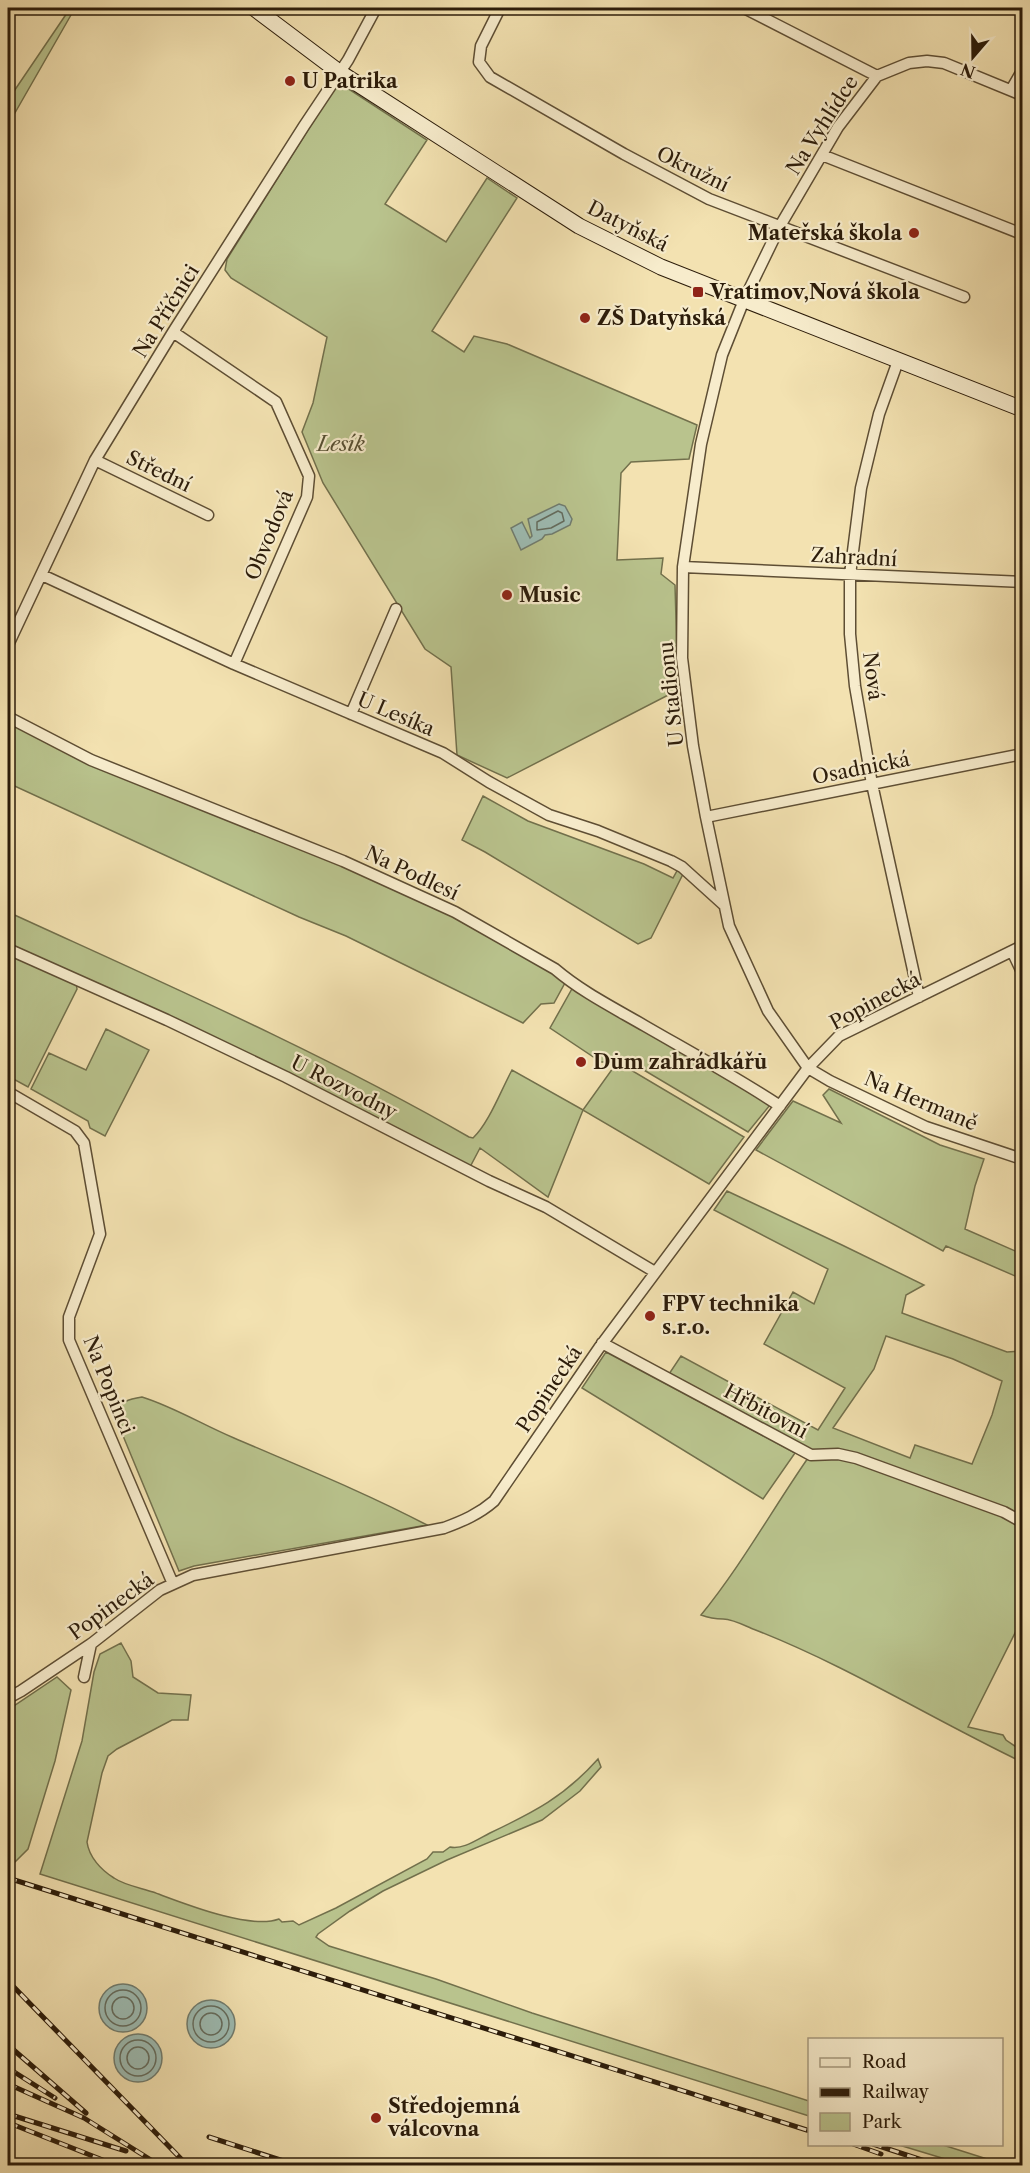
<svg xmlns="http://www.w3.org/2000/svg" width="1030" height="2173" font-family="'Libre Caslon Text',serif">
  <rect width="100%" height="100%" fill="#f3e2b1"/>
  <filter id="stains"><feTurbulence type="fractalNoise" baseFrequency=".00333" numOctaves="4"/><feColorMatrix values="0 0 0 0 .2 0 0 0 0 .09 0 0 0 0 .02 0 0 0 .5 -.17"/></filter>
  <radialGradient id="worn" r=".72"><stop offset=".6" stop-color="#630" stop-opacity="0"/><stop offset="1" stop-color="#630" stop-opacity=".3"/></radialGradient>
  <path fill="#b9c38d" stroke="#72704c" stroke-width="1.5" fill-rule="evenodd" d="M75 8 8 125V100L69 10Z
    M338 82 427 140 385 204 446 242 487 178 517 198 432 331 464 352 474 336 507 344 697 425 689 459 631 462 621 473 617 560 663 558 661 574 675 585 678 690 507 778 457 755 451 667 425 649 323 483 302 432 313 403 327 337 231 278 225 270 227 259Z
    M8 722 383 883 448 914 566 981 554 1003 541 1004 523 1023 346 936 299 917 8 783Z
    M483 796 528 821 644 864 673 878 678 869 684 872 651 938 638 944 485 852 462 840Z
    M8 912C163 983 321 1052 469 1137L473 1138C489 1123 501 1090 512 1070L583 1110 613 1068 631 1070 744 1137 709 1184 583 1110 548 1197 480 1148 470 1167 8 943Z
    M8 952 76 982 77 989 28 1087 8 1076Z
    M573 987 736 1083 770 1105 748 1132 622 1057 618 1062H601L550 1028Z
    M106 1029 149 1050 105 1136 90 1128 88 1121 31 1089 49 1053 86 1070Z
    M829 1089 940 1145 984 1159 975 1186 965 1229 1022 1254V1279L946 1246 943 1251 756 1150 793 1101 841 1123 823 1095Z
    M727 1191 842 1245 924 1285 906 1295 902 1313 1007 1352 1022 1351 1020 1347 1022 1340V1516L1003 1515 1022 1525V1619L968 1727 1003 1735 1006 1740 1022 1751V1762C932 1719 846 1665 753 1629 744 1625 732 1619 723 1619 714 1619 709 1618 701 1615 741 1566 772 1510 808 1458L667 1377 681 1356 818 1430 845 1388 764 1344 793 1292 814 1304 828 1269 714 1210ZM886 1336 953 1359 1002 1381 992 1415 972 1464 915 1445 910 1458 833 1428 874 1369Z
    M606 1352 795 1453 763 1499 582 1388Z
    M142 1397C174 1407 203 1425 234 1438 299 1466 364 1492 427 1525L194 1566 179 1571 114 1414C119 1402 129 1399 142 1397Z
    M121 1643 131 1661 133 1677 158 1693 191 1695 188 1720H172L117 1749 108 1756 102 1773 87 1842C89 1857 101 1870 114 1878 124 1885 141 1888 153 1892 183 1903 249 1930 279 1919L282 1922 293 1921 299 1925 336 1908 427 1859 433 1852H443L450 1847C463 1850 478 1839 490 1833 534 1812 564 1797 598 1759L601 1767 580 1791 542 1820 447 1860 383 1891 350 1911 318 1934 316 1937 329 1946 436 1979 532 2013 809 2101V2116L40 1874 82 1741 94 1672 100 1654Z
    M57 1677 71 1690 55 1761 28 1849 13 1864 8 1863V1710Z
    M899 2145H943L1006 2165H965Z"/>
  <path fill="#9dbcb3" stroke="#707c6f" stroke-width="1.5" d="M559 504 565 506 572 519 570 525 552 534 545 535 542 539 521 550 511 528 522 522 530 538 532 536 528 519Z
    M99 2008a24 24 0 1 1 48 0a24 24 0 1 1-48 0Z
    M187 2024a24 24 0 1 1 48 0a24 24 0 1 1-48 0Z
    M114 2058a24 24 0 1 1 48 0a24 24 0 1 1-48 0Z"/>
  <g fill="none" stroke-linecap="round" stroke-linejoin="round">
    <path stroke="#646c5e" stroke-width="1.5" d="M558 511 562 513 564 521 551 528 537 530V522Z
      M105 2008a18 18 0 1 1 36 0a18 18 0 1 1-36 0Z
      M112 2008a11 11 0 1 1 22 0a11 11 0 1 1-22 0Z
      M193 2024a18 18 0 1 1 36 0a18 18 0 1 1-36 0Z
      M200 2024a11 11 0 1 1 22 0a11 11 0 1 1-22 0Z
      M120 2058a18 18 0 1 1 36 0a18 18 0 1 1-36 0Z
      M127 2058a11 11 0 1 1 22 0a11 11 0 1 1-22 0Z"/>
    <defs>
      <path id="minor" d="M500 8 481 46 479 62 490 77 624 154 709 199 964 297
        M744 8 877 76
        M1011 90 1022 71
        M1022 95 944 63 927 61 909 63 877 76 838 127 780 226 744 300 722 355 701 444 683 567 682 658 693 746 706 817 729 926 768 1011 808 1068 830 1081 926 1127 1022 1159
        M822 155 1022 234
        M173 332 276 402 309 476 307 497 234 664
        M898 361 879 414 861 488 850 575V634L855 686 872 784 919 997
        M95 460 208 515
        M683 567 1022 582
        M42 575 234 664 443 753 489 782 549 815 598 831 671 861 682 867 724 905
        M8 645 95 460 173 332 304 126 348 60 376 8
        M351 714 396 609
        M8 717 91 760 343 861 455 912 555 969C582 992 614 1008 645 1026 690 1052 736 1077 780 1106
        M706 817 1022 754
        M8 949 167 1020 286 1077 489 1181 546 1207 655 1272
        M1012 951 1022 972
        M8 1092 75 1131 84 1143 100 1234 69 1317V1340L173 1584
        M602 1343 811 1455 838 1454 856 1458 1004 1512 1022 1522
        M84 1677 91 1644
        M8 1698 21 1691 91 1644 160 1590 193 1575 444 1528C463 1521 479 1514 494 1501L599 1348 808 1068 839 1036 1022 946"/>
      <path id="secondary" d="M254 8 339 72 579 226 661 267 1022 409"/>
    </defs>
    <use href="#minor" stroke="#5e4e34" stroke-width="13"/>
    <use href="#secondary" stroke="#2c1c0a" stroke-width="17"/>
    <use href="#minor" stroke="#f7eccc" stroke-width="10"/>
    <use href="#secondary" stroke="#f7eccc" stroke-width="15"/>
    <defs>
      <path id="rail" d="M8 1878 810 2131
        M8 1981 188 2166
        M8 2045 86 2113
        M8 2068 55 2098
        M8 2084 84 2118 159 2165
        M8 2114 126 2151
        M9 2123 118 2166
        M209 2137 299 2166
        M853 2144 881 2154
        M873 2144 940 2166"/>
    </defs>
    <use href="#rail" stroke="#2c1c0a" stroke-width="5"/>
    <use href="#rail" stroke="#f7eccc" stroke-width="3" stroke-dasharray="9" stroke-linecap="butt"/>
  </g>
  <g fill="#8f2418" stroke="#f7eccc" stroke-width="2">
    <circle cx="290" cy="81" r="6"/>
    <circle cx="914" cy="233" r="6"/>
    <rect x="692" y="286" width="12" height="12" rx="3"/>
    <circle cx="585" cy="318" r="6"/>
    <circle cx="507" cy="595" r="6"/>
    <circle cx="581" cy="1062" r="6"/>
    <circle cx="650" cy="1316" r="6"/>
    <circle cx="376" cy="2118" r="6"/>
  </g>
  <g text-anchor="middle" stroke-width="4.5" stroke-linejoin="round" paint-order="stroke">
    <g font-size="20" font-weight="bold" fill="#2c1c0a" stroke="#f7eccc" text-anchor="start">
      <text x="302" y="88">U Patrika</text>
      <text x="902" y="240" text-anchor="end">Mateřská škola</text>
      <text x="710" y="299">Vratimov,Nová škola</text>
      <text x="597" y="325">ZŠ Datyňská</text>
      <text x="519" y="602">Music</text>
      <text x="593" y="1069">Dům zahrádkářů</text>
      <text x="662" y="1311">FPV technika<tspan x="662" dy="23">s.r.o.</tspan></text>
      <text x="388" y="2113">Středojemná<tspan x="388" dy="23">válcovna</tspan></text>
    </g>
    <g font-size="20" fill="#2c1c0a" stroke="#f7eccc">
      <text transform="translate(822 125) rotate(-57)" y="7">Na Vyhlídce</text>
      <text transform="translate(693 169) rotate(26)" y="7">Okružní</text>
      <text transform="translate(628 226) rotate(27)" y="7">Datyňská</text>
      <text transform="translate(166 311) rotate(-58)" y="7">Na Příčnici</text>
      <text transform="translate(159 471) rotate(26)" y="7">Střední</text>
      <text transform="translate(269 535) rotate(-68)" y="7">Obvodová</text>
      <text transform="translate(854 557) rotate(3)" y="7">Zahradní</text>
      <text transform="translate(873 676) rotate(83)" y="7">Nová</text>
      <text transform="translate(671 694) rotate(-96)" y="7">U Stadionu</text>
      <text transform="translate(396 714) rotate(23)" y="7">U Lesíka</text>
      <text transform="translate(861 768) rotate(-11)" y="7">Osadnická</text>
      <text transform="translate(412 873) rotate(25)" y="7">Na Podlesí</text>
      <text transform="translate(875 1001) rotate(-28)" y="7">Popinecká</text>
      <text transform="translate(344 1087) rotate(27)" y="7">U Rozvodny</text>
      <text transform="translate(921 1101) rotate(23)" y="7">Na Hermaně</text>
      <text transform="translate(109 1385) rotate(68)" y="7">Na Popinci</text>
      <text transform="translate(549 1389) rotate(-56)" y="7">Popinecká</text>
      <text transform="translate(766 1411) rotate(28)" y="7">Hřbitovní</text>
      <text transform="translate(111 1606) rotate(-36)" y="7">Popinecká</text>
    </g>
    <g font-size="20" font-style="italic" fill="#564e31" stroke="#f7eccc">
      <text x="341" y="451">Lesík</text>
    </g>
  </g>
  <rect width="1030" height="2173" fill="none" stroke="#f3e2b1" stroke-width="30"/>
  <rect x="9" y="9" width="1012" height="2155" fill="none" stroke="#2c1c0a" stroke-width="3"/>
  <rect x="15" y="15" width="1000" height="2143" fill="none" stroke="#2c1c0a" stroke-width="1.5"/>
  <rect x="808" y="2038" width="195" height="108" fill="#f7eccc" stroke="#a6997e" stroke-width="1.5"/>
  <rect x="820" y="2058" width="30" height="9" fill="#f7eccc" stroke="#a6997e" stroke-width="1.5"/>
  <text x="862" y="2068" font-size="18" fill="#2c1c0a">Road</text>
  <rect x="820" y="2088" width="30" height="9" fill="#2c1c0a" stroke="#a6997e" stroke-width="1.5"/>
  <text x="862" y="2098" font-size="18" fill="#2c1c0a">Railway</text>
  <rect x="820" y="2113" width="30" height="18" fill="#b9c38d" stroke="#a6997e" stroke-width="1.5"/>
  <text x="862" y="2128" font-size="18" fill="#2c1c0a">Park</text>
  <g transform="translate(973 57) rotate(200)" stroke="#f7eccc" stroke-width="4.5" paint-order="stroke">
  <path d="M0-4.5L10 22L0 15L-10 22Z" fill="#2c1c0a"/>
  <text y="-9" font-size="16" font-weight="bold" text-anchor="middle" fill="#2c1c0a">N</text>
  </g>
  <rect width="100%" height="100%" filter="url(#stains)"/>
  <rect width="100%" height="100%" fill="url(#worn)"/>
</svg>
